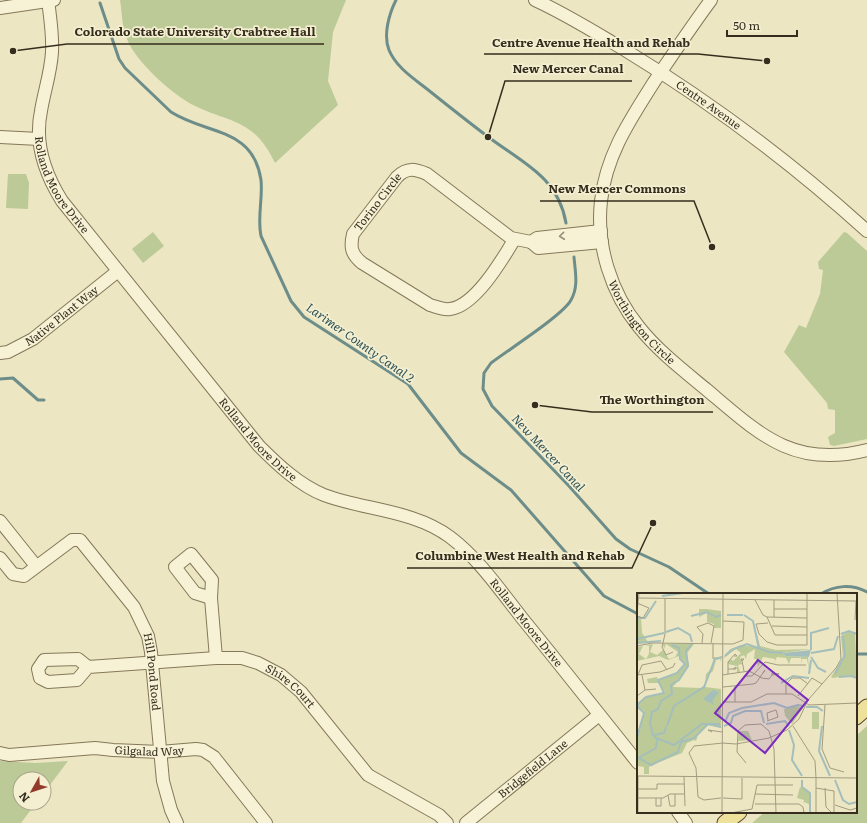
<svg xmlns="http://www.w3.org/2000/svg" width="867" height="823" font-family="Literata,serif">
  <rect width="100%" height="100%" fill="#ece6c2"/>
  <path fill="#bcca97" d="M120 0H346L333 32 328 81 338 105 275 163C253 117 230 124 191 104 170 92 136 62 127 39 122 28 122 12 120 0Z
    M8 174H26L29 183 28 209 6 208Z
    M153 232 164 246 143 263 132 249Z
    M844 232 847 233 867 251V439L834 446 830 445 828 437 835 433V410L828 409 827 403 784 352 799 325 806 328 820 294 823 270 819 269 818 262Z
    M867 726V823H752L765 812H856V736Z
    M0 761 36 763 68 761 44 793V779H20V803H36L21 823H0Z"/>
  <g fill="none" stroke-linecap="round" stroke-linejoin="round">
    <path stroke="#6c8d89" stroke-width="3" d="M396 0C389 14 383 35 389 50 396 67 413 78 427 89 447 105 467 121 487 136 521 162 558 176 566 223
      M100 3 119 59 125 68 171 112C207 135 253 127 261 180 263 199 257 217 261 236L291 301 304 317 408 384 461 453 511 490 604 596 638 614
      M574 257C575 271 579 286 571 300 563 315 508 350 491 363L484 373 483 389 492 406 569 486 616 539 630 549 669 567 709 594
      M0 379 13 378 38 400H44
      M821 594C835 585 852 584 867 592
      M856 654H867"/>
    <defs>
      <g id="minor">
        <path id="s1" d="M48 0C50 17 53 34 52 52 51 72 44 92 41 111 34 144 45 174 62 201L259 446C277 464 299 485 324 495 364 510 414 510 450 537 478 558 500 590 522 618 561 666 599 714 638 763"/>
        <path id="s2" d="M535 0C566 14 596 33 625 50 712 103 792 163 867 231"/>
        <path id="s3" d="M711 0C691 27 673 54 654 82 630 120 606 155 601 201 596 245 611 293 639 327 658 351 684 371 707 390 759 434 794 469 867 450"/>
        <path d="M0 8 54 0"/>
        <path d="M0 137 39 139"/>
        <path d="M601 231 537 238 531 242 538 248 602 242"/>
        <path id="s4" d="M514 240C502 260 475 306 450 309 443 310 437 307 430 305L362 263C351 254 350 247 353 234L397 177C407 167 415 169 427 174L511 238 531 242"/>
        <path id="s5" d="M0 353 8 352 33 339 118 271"/>
        <path d="M0 521 36 566"/>
        <path d="M191 554 212 580 211 598 195 593 175 567Z"/>
        <path id="s6" d="M0 558 13 574 24 576 72 540H80L134 607 148 636 151 652 163 781 171 810 177 823"/>
        <path d="M211 598 216 658"/>
        <path id="s7" d="M88 667 77 680 48 682 40 678 38 669 44 660 78 659 88 667 216 658H242L258 663 281 675 301 692 368 775 439 815 447 823"/>
        <path id="s8" d="M0 753 9 755 95 748 113 750 160 752 196 749 203 750 214 757 266 823"/>
        <path d="M678 812 686 823"/>
        <path id="s9" d="M466 823 599 715"/>
      </g>
      <path id="major" d="M856 717 867 707
        M725 823 739 812"/>
    </defs>
    <use href="#minor" stroke="#85785a" stroke-width="14"/>
    <use href="#major" stroke="#53452e" stroke-width="17"/>
    <use href="#minor" stroke="#f7f2d5" stroke-width="12"/>
    <use href="#major" stroke="#eee19b" stroke-width="15"/>
  </g>
  <defs><path id="oneway-chevron" d="M-2-3.5L2.5 0L-2 3.5" fill="none" stroke-width="1.6" stroke-linecap="round" stroke-linejoin="round"/></defs>
  <use stroke="#96907a" href="#oneway-chevron" transform="translate(562 236) rotate(174)"/>
  <g text-anchor="middle" stroke-width="3.5" stroke-linejoin="round" paint-order="stroke">
    <g font-size="11" fill="#362d1e" stroke="#f4efd1">
      <text dy="4" stroke="none"><textPath href="#s2" startOffset="203">Centre Avenue</textPath></text>
      <text dy="4" stroke="none"><textPath href="#s1" startOffset="192">Rolland Moore Drive</textPath></text>
      <text dy="4" stroke="none"><textPath href="#s4" startOffset="270">Torino Circle</textPath></text>
      <text dy="4" stroke="none"><textPath href="#s5" startOffset="73">Native Plant Way</textPath></text>
      <text dy="4" stroke="none"><textPath href="#s3" startOffset="364">Worthington Circle</textPath></text>
      <text dy="4" stroke="none"><textPath href="#s1" startOffset="516">Rolland Moore Drive</textPath></text>
      <text dy="4" stroke="none"><textPath href="#s1" startOffset="852">Rolland Moore Drive</textPath></text>
      <text dy="4" stroke="none"><textPath href="#s6" startOffset="254">Hill Pond Road</textPath></text>
      <text dy="4" stroke="none"><textPath href="#s7" startOffset="333">Shire Court</textPath></text>
      <text dy="4" stroke="none"><textPath href="#s8" startOffset="150">Gilgalad Way</textPath></text>
      <text dy="4" stroke="none"><textPath href="#s9" startOffset="86">Bridgefield Lane</textPath></text>
    </g>
    <g font-size="12" font-style="italic" fill="#2d5155" stroke="#f4efd1">
      <text transform="translate(360 343) rotate(35)" y="4">Larimer County Canal 2</text>
      <text transform="translate(548 453) rotate(47)" y="4">New Mercer Canal</text>
    </g>
  </g>
  <g transform="translate(637 593)">
    <rect width="220" height="220" fill="#ece6c2"/>
    <path d="M69 16 84 18V35H77V31L70 29V20L62 24V16ZM0 24 4 25 5 40 11 49 0 51ZM117 30 123 53 139 57 174 56 146 60 148 63 171 64 172 77 170 66H165V71L164 65H154L152 71 149 65 140 64 137 70 138 66 126 64 121 74 119 66H117L118 56 110 61 109 66 107 62 103 64 105 71 101 72 103 79 100 80V73L91 71V69L94 66 96 68 104 60 99 56 87 65V64L94 56 104 52 121 54ZM211 39 218 40 220 85 213 82 196 85 194 84 206 65 204 43ZM16 51 13 59 20 62 26 57 32 66 38 64 41 59 29 51 27 56 26 51H57L50 60 52 73 36 94 64 95 68 92 69 81 74 76 77 64H84V69L83 66 79 67 76 78 71 82 68 94 84 96V135L71 132 61 142 59 148 57 147 50 150 45 160 20 170 12 174V181H7V174L0 173V144L7 118 0 113 7 105 28 99 21 90H11L10 86 20 84 21 87 40 80 48 72 42 63 31 67 22 63 0 68V54L6 53 2 61 9 66 12 61V53L9 52ZM160 113 166 115 155 131 148 123 147 116ZM175 119H182V136H175ZM102 138H111L115 147 101 148ZM163 194 172 199V211L167 209 166 212 167 207 160 205Z" fill="#bcca97"/>
    <path d="M174 57 172 64 148 63 146 60ZM76 97 82 99 75 108 77 112 66 106Z" fill="#a4bfbb"/>
    <path fill="none" stroke="#a4bfbb" stroke-width="2" d="M25 3 46 0M90 22H106M107 22 116 28 122 56M54 23 70 19 79 24 84 22M0 25H8L19 8M29 39 41 35 53 42 55 49M204 41 212 38 220 41M0 46 27 40M0 50 24 48M55 51 49 58 51 73 42 87 34 92 35 101 24 108 21 116 15 119 13 130 16 142 19 145 37 152 65 131H83M174 57V40L192 35M174 60 197 56 201 43M88 63 94 57 110 51 132 59 146 60M174 64 181 75 189 79M172 81 174 67M198 81 208 62 206 43M202 84 214 83 220 85M144 90 156 83 172 85M169 114H180L186 118M88 129 92 120 105 115 137 110 150 115 161 112 166 113M129 131 148 128 152 133M30 133 37 113 67 94 78 66 85 64M87 133 94 130 96 123 108 118H124L127 130M185 133 182 158 193 183M152 137 157 152 155 167 165 183M18 142 27 140 29 134M0 144 7 120 1 114V111L9 104 27 100 21 87 40 80 48 71 43 66 42 55 35 52M0 164 14 172 41 159 44 149 57 145 71 131 84 134M1 165 19 155 20 146M165 187V194L173 200V220M198 187 206 207 212 211 220 209"/>
    <path fill="none" stroke="#a39c80" stroke-width="1" d="M0 5 220 8M28 5V41L25 54 29 62 36 59M118 7 126 22 130 24M0 10 12 15 6 25 0 23M137 16H170M0 20 2 0M130 24 138 42H170M130 24 170 25M137 24V7M218 27 219 8M131 30 119 31 122 41 130 49 140 52H170V0M135 33 170 34M65 50 66 41 60 34 71 30 77 33 74 50M0 53 15 50 96 51 106 47 107 29 86 28M76 66V50M105 68 107 66H104L105 68 107 78M91 76H99V74L96 76M91 81V69L98 61 100 63H97M0 82 23 79 36 74 38 70M1 82 5 72 24 68 30 77M5 82 8 97M85 82 112 78 125 85 132 86 135 82 142 81 135 80V82M107 83H115L128 69 141 72H169M86 94 116 91 119 90 128 77 126 80M98 94V109M149 101V91L155 85H163L171 91M0 103 8 97 19 96M161 103 175 85 185 91M85 109H114L130 101H155L172 112 220 110M188 112 185 156 193 175 207 179M130 128 141 124 139 117 130 120 131 127M156 133 178 168 179 185M75 139 71 137 85 139M85 150 99 151 132 145 150 137 162 126 171 107 199 75 204 66 200 0M109 170 100 159 101 138 108 132 124 131 132 138 137 156 139 220M0 183 220 185M47 183 48 213M179 195 197 198V220M188 195 189 214 195 220M1 196H20V191H47M118 201 156 202M31 202 33 213H38V201M0 205H26L33 201H47M19 205V213H24V205M84 205 67 207 61 204 59 175 52 160 57 153 86 150M86 205 105 206V185M118 211H162L166 214 167 220M198 212 213 217 220 215M1 220V183M85 220 86 0M94 220 115 216 120 192H156M179 220V184"/>
    <path fill="#7b2cbf" fill-opacity="0.15" stroke="#7b2cbf" stroke-width="2" d="M121 67 171 107 128 160 78 120Z"/>
    <rect width="220" height="220" fill="none" stroke="#362d1e" stroke-width="2"/>
  </g>
  <path fill="none" stroke="#362d1e" stroke-width="1.5" d="M13 51L67 44H324M767 61L698 54H484M488 137L505 81H632M712 247L694 201H540M535 405L592 412H713M653 523L632 568H407"/>
  <g fill="#362d1e" stroke="#f4efd1" stroke-width="1.5">
    <circle cx="13" cy="51" r="4"/>
    <circle cx="767" cy="61" r="4"/>
    <circle cx="488" cy="137" r="4"/>
    <circle cx="712" cy="247" r="4"/>
    <circle cx="535" cy="405" r="4"/>
    <circle cx="653" cy="523" r="4"/>
  </g>
  <g font-size="12" text-anchor="middle" font-weight="bold" fill="#362d1e" stroke="#f4efd1" stroke-width="3.5" stroke-linejoin="round" paint-order="stroke">
    <text x="195" y="36">Colorado State University Crabtree Hall</text>
    <text x="591" y="47">Centre Avenue Health and Rehab</text>
    <text x="568" y="73">New Mercer Canal</text>
    <text x="617" y="193">New Mercer Commons</text>
    <text x="652" y="404">The Worthington</text>
    <text x="520" y="560">Columbine West Health and Rehab</text>
  </g>
  <g transform="translate(32 791) rotate(231)"><circle r="19" fill="#f4efd1" stroke="#a8a189"/>
  <path d="M0-3L7 15L0 10L-7 15Z" fill="#923b2c"/>
  <text y="-6" font-size="11" font-weight="bold" text-anchor="middle" fill="#362d1e">N</text>
  </g>
  <path d="M727 30v6h70v-6" fill="none" stroke="#362d1e" stroke-width="2"/>
  <text x="733" y="30" font-size="12" fill="#362d1e" stroke="#f4efd1" stroke-width="3" paint-order="stroke">50 m</text>
</svg>
